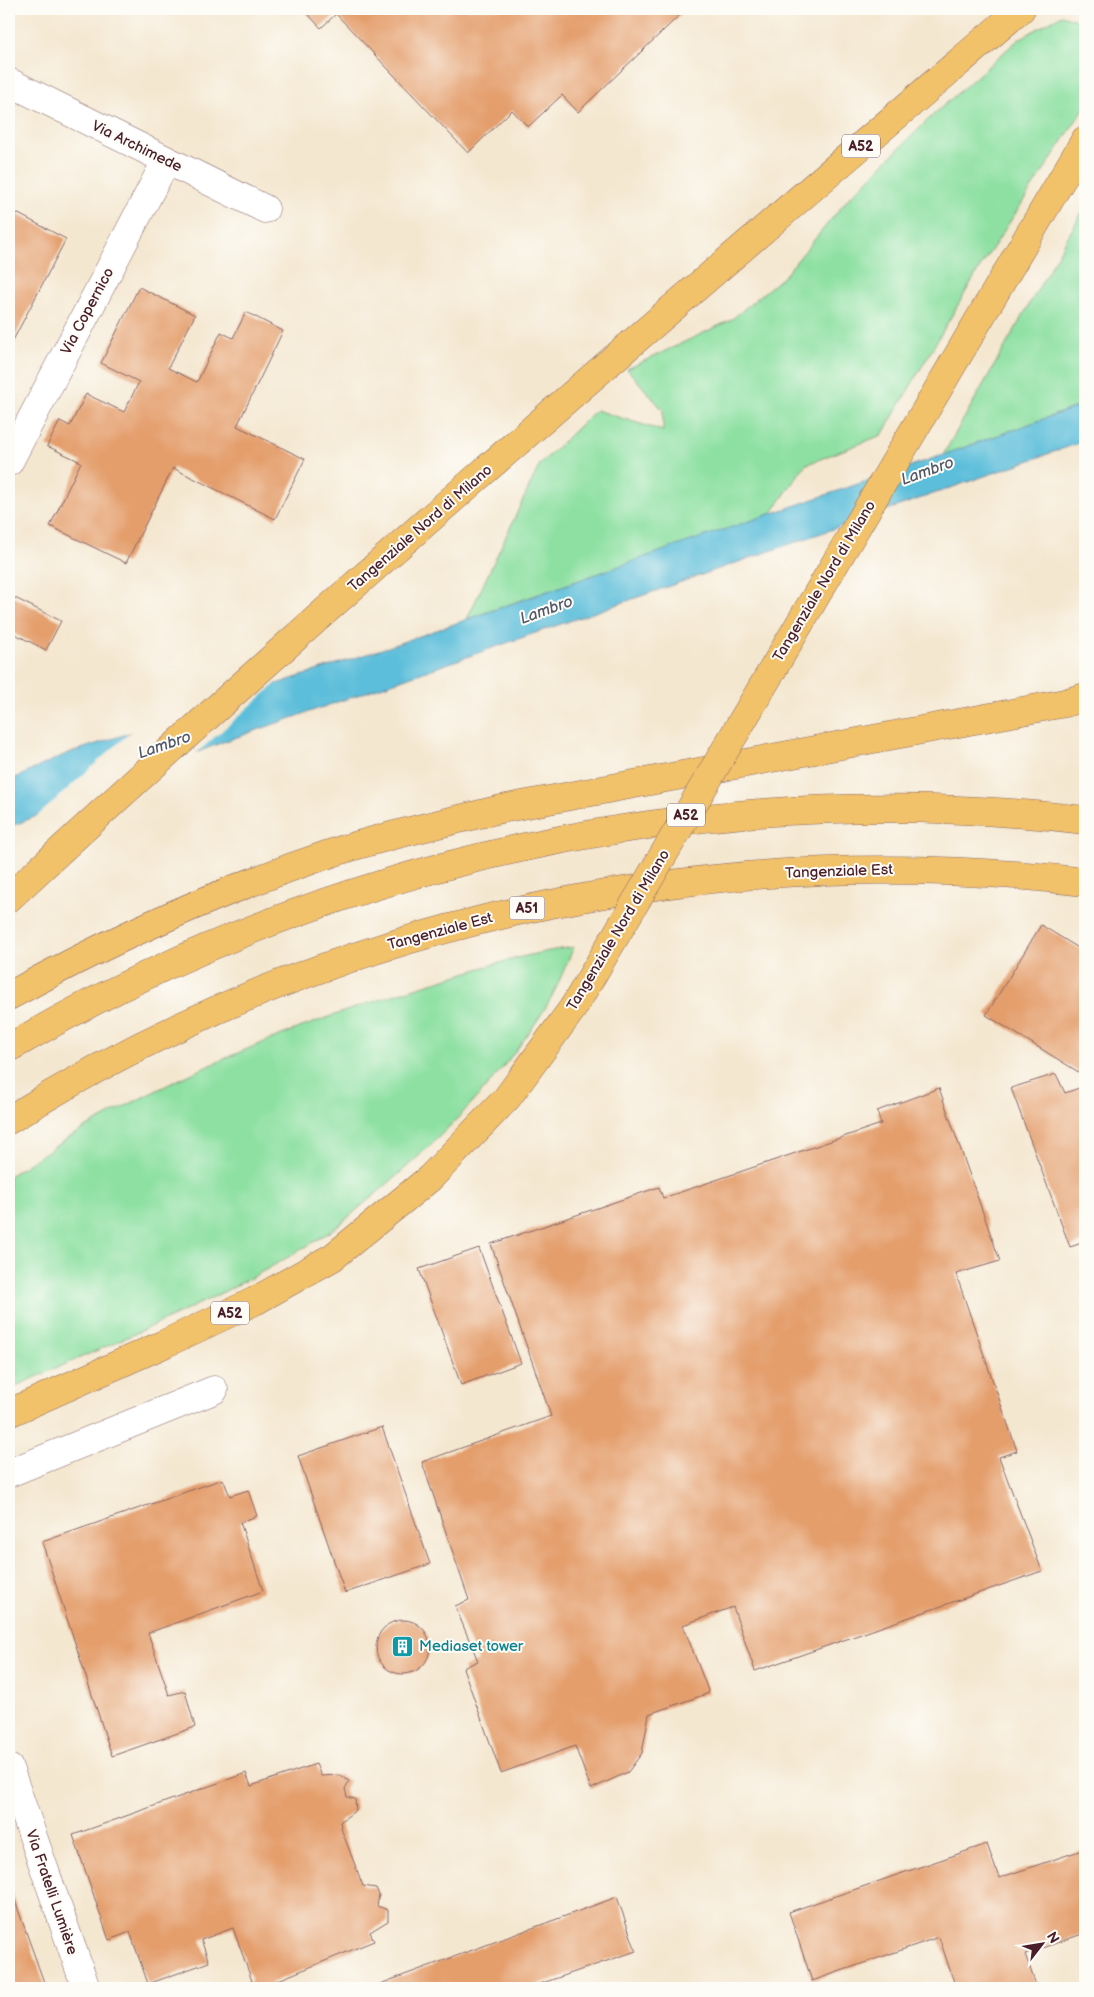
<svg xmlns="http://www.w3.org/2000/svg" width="1094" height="1997" font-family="'Balsamiq Sans',sans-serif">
  <rect width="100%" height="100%" fill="#fdfcf7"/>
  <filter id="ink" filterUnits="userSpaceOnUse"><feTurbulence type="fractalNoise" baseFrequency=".02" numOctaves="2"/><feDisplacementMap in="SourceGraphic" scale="10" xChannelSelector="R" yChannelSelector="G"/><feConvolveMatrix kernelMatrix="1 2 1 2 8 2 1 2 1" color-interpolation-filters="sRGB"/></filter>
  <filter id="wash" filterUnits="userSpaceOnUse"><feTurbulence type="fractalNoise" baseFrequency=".0096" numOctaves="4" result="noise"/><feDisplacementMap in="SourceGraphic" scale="20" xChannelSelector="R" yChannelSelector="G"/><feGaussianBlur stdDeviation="1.12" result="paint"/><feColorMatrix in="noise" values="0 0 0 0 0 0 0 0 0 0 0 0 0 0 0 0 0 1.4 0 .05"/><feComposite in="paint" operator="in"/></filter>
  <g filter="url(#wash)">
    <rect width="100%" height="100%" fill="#f4e7d0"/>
    <path fill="#8de0a2" stroke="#6c8066" d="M1062 15 1085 23V107L979 269 882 435 805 465 771 514 467 619 540 464 596 410 663 431V410L627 369 731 320 785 275 849 198 933 115 1019 39Z
      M1085 207V404L943 455Z
      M574 947C565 966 558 987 547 1005 504 1076 436 1144 372 1197 357 1209 343 1223 328 1233 228 1297 117 1341 9 1389V1176C38 1158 66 1138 96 1122 203 1063 318 1017 435 982 481 968 527 953 574 947Z"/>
    <path fill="#5cbeda" stroke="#536e82" d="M1085 404V441L223 742 9 827V781L66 754 391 646 679 545 943 455Z"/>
    <path fill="#f4e7d0" d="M279 681 193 756 33 820 135 728Z"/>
    <g id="blocks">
      <path fill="#e49e6c" d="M303 9H684L685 10 578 112 562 95 528 127 512 110 468 153 336 14 321 28Z
        M9 209 66 239 9 348Z
        M139 287 195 315 168 368 197 382 221 332 233 338 246 312 283 331 237 426 305 459 275 519 173 468 126 563 50 526 81 462 47 446 60 421 70 426 86 394 124 412 139 382 101 363Z
        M9 595 61 621 46 650 9 631Z
        M1041 925 1085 952V1076L986 1015Z
        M1056 1074 1065 1093 1085 1086V1242L1070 1247 1011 1088Z
        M939 1088 1000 1261 956 1274 1017 1451 999 1457 1042 1571 755 1671 733 1607 683 1625 709 1693 649 1714 642 1753 628 1772 591 1789 575 1746 501 1773 463 1668 478 1661 455 1606 469 1600 422 1462 551 1416 491 1244 659 1187 663 1198 881 1124 877 1111Z
        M479 1248 521 1363 461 1385 419 1269Z
        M382 1427 430 1564 345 1593 298 1456Z
        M223 1479 230 1496 248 1490 257 1516 240 1522 263 1591 148 1633 169 1695 185 1691 195 1727 112 1756 42 1542Z
        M376 1647a27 27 0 1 1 54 0a27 27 0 1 1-54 0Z
        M316 1764 321 1776 339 1775 349 1781 345 1789 347 1797 355 1799 356 1810 340 1822 342 1831 363 1886 376 1888 379 1895 377 1906 388 1910V1921L370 1932 374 1941 271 1983 272 1988H239L252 1981 233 1928 201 1940 209 1962 148 1984 130 1932 109 1940 73 1835 246 1773 251 1786Z
        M987 1844 999 1878 1085 1849V1933L1025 1954 1037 1988H956L939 1937 812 1981 789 1912Z
        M9 1884 46 1988H9Z
        M617 1897 636 1951 528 1988H369Z"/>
    </g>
  </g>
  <g filter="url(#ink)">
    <use href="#blocks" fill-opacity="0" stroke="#866565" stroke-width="1"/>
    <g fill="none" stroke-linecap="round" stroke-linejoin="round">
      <defs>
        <path id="minor" d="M9 82 265 209
          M9 462 166 161
          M9 1473 214 1390
          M9 1768 86 1988"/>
        <path id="highway" d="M800 623 1085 140
          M9 898C338 592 680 301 1021 9
          M9 996C112 939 219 891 332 853 387 835 444 823 501 809L1065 703 1085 697
          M9 1048C332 858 713 776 1085 820
          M9 1120C328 920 712 837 1085 882
          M9 1413 164 1344 255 1301 333 1257 430 1178 507 1098 573 1008"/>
      </defs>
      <use href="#minor" stroke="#866565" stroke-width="29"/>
      <use href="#highway" stroke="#866565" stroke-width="29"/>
      <use href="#minor" stroke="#fff" stroke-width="28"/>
      <use href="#highway" stroke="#f2c26a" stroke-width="28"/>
      <defs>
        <path id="highway-bridge" d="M573 1008 800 623"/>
      </defs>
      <use href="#highway-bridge" stroke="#866565" stroke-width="29" stroke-linecap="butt"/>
      <use href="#highway-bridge" stroke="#f2c26a" stroke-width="28"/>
    </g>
  </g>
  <defs>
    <symbol id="building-square" viewBox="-11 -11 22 22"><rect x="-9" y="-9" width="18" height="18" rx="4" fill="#0f9aa8" stroke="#fdfcf7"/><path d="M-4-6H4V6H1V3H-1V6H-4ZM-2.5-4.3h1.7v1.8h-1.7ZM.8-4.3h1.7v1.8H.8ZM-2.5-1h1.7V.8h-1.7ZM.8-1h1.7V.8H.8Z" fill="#fff"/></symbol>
  </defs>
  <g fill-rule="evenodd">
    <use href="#building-square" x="390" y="1634" width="25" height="25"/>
  </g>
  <g text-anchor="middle" stroke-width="4" stroke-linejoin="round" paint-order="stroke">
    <g fill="#fdfcf7" stroke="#806168" stroke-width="1">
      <rect x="842" y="134.5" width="38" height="23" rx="4"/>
      <rect x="667" y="803.5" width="38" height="23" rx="4"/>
      <rect x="509.5" y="896.5" width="35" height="23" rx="4"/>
      <rect x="211" y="1301.5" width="38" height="23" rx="4"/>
    </g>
    <g font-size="14" font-weight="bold" fill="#4a1f2b">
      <text x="861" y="151">A52</text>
      <text x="686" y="820">A52</text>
      <text x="527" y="913">A51</text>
      <text x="230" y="1318">A52</text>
    </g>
    <g font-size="15" fill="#4a1f2b" stroke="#fdfcf7">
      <text transform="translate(137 146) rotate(26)" y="5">Via Archimede</text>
      <text transform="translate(87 311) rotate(-62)" y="5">Via Copernico</text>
      <text transform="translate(420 528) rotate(-41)" y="5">Tangenziale Nord di Milano</text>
      <text transform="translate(824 581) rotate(-59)" y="5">Tangenziale Nord di Milano</text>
      <text transform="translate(839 871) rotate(-2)" y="5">Tangenziale Est</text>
      <text transform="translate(618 930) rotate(-59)" y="5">Tangenziale Nord di Milano</text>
      <text transform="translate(440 931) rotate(-15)" y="5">Tangenziale Est</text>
      <text transform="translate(52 1892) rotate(71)" y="5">Via Fratelli Lumière</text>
    </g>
    <g font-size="15" fill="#0d838f" stroke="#fdfcf7" text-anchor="start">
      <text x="419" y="1651">Mediaset tower</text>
    </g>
    <g font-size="16" font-style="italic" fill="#505768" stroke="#fdfcf7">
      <text transform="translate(927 470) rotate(-20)" y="6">Lambro</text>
      <text transform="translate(546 609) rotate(-20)" y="6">Lambro</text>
      <text transform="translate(164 744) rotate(-19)" y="6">Lambro</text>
    </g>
  </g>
  <rect width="1094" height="1997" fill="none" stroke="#fdfcf7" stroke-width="30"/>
  <g transform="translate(1042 1944) rotate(59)" stroke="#fdfcf7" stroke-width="4" paint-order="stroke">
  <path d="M0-4L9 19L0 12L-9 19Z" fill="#4a1f2b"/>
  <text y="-8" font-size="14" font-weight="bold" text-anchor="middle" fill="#4a1f2b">N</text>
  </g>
</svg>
